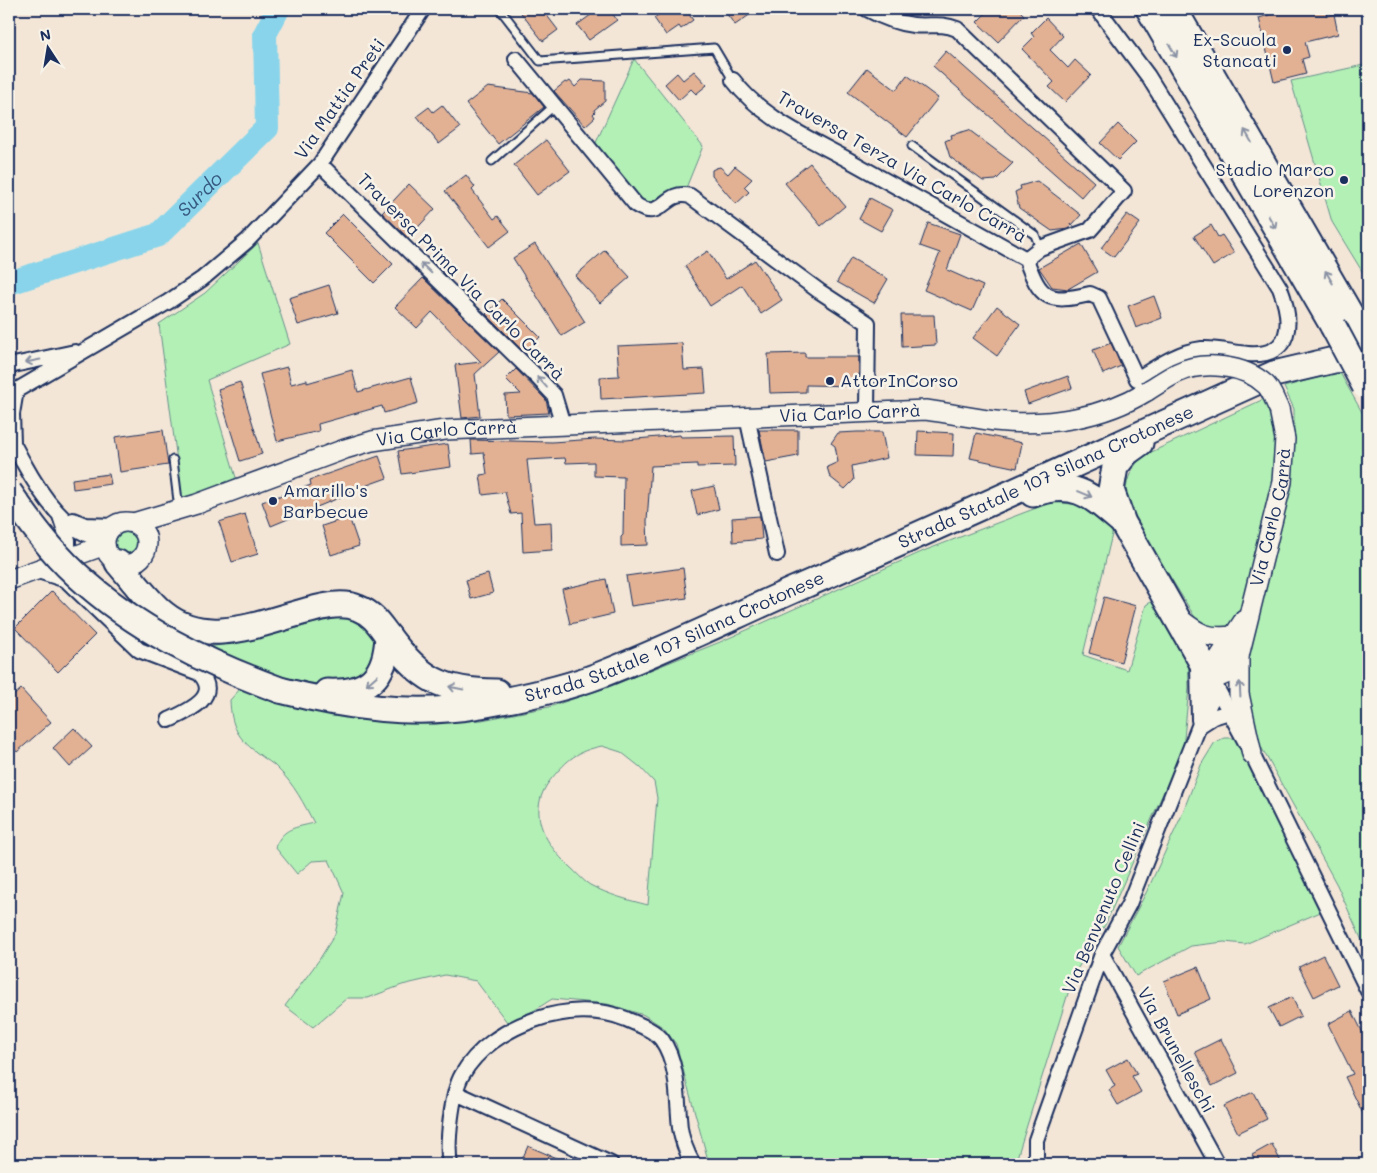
<svg xmlns="http://www.w3.org/2000/svg" width="1377" height="1173" font-family="Mali,sans-serif">
  <rect width="100%" height="100%" fill="#f3e6d7"/>
  <filter id="ink" filterUnits="userSpaceOnUse"><feTurbulence type="fractalNoise" baseFrequency=".02" numOctaves="2"/><feDisplacementMap in="SourceGraphic" scale="10" xChannelSelector="R" yChannelSelector="G"/><feConvolveMatrix kernelMatrix="1 2 1 2 8 2 1 2 1" color-interpolation-filters="sRGB"/></filter>
  <g filter="url(#ink)">
    <path fill="#b3f0b5" stroke="#67908a" fill-rule="evenodd" d="M634 59 703 146 686 188 679 189 660 203 646 207 594 147Z
      M1368 64V281L1332 222 1291 81Z
      M258 243 290 344 207 380 237 481 182 499 159 324 205 293Z
      M1339 371 1368 423V954L1337 885 1259 743 1245 704 1244 668 1294 453V409L1284 387Z
      M1266 398 1282 447 1247 607 1233 628C1218 632 1207 630 1196 619 1184 599 1126 508 1126 493 1126 478 1133 466 1143 456Z
      M1052 502 1092 506 1114 526 1083 655 1127 670 1146 605 1160 596 1188 652 1189 688 1183 748 1105 925 1074 974 1015 1164H718L708 1160 676 1044 664 1028 644 1015 607 1004 552 999 510 1026 476 981 445 975 402 985 368 998H347L313 1027 285 1006 319 960 335 934 344 893 329 860 312 861 297 874 275 847C284 827 295 828 314 823 304 804 294 784 278 769 273 763 266 760 260 755 238 739 231 727 230 700L242 687 422 723 482 720 549 707 606 688 720 642 926 550ZM602 746 621 752 640 767 654 782 657 798 648 905C628 900 609 895 590 885 583 881 577 873 570 867 544 843 525 810 552 778 568 759 577 751 602 746Z
      M115 544a12 12 0 1 1 24 0a12 12 0 1 1-24 0Z
      M350 615 376 630V667L343 686 288 681 268 677 208 647C257 641 302 625 350 615Z
      M1224 738H1235L1242 745 1323 911 1245 944 1224 942 1191 946 1136 976 1118 946 1148 889 1181 817 1201 765 1215 742Z"/>
    <g fill="none" stroke-linecap="round" stroke-linejoin="round">
      <path stroke="#89d4ea" stroke-width="24" id="s1" d="M9 283 158 235 267 128 265 34 278 9"/>
    </g>
    <path fill="#e2b194" stroke="#1b2f5e" d="M527 9H542L558 30 543 41 521 13Z
      M599 9H609L617 20 589 40 577 25Z
      M667 9H685L693 20 681 29 679 26 666 35 654 18Z
      M723 9H758L735 25Z
      M990 9H1018L1024 15 998 42 977 22Z
      M1289 9H1325L1327 16 1334 14 1338 34 1305 42 1309 57 1302 59 1306 74 1274 82 1259 18Z
      M1046 18 1063 36 1050 50 1068 68 1075 60 1091 75 1065 102 1049 87 1054 82 1022 49 1034 37 1031 33Z
      M946 51 1094 182 1081 197 933 66Z
      M867 68 896 90 907 75 938 98 907 137 848 92Z
      M694 71 707 85 696 94 691 89 679 100 665 84 677 73 683 80Z
      M582 80 605 81V101L594 110 595 112 593 114 595 117 585 126 554 91 565 82 567 83 570 81 575 87Z
      M488 87 533 93 544 107 498 144 466 104Z
      M442 105 460 128 439 144 417 116 429 107 433 112Z
      M1118 124 1136 142 1118 160 1100 143Z
      M969 130 1013 163 996 180 983 181 950 157 945 141 952 138 951 135Z
      M546 140 570 171 537 195 514 165Z
      M810 163 845 206 821 226 785 183Z
      M735 166 752 179 744 187 749 192 736 204 712 176V170L716 168 720 167 728 174Z
      M466 175 475 187 472 190 494 219 498 216 510 231 489 247 445 191Z
      M1037 181 1081 215 1072 225 1070 223 1071 225 1068 229 1052 231 1019 208 1015 192 1021 189 1020 186Z
      M409 184 435 209 408 238 382 213Z
      M870 198 893 210 881 231 859 219Z
      M343 214 393 264 374 283 324 233Z
      M1127 214 1140 223 1114 257 1101 248Z
      M928 223 960 234 947 270 983 286 972 311 924 290 940 253 920 246Z
      M1211 225 1218 237 1222 235 1234 253 1213 266 1194 236Z
      M535 244 585 322 562 336 513 258Z
      M1081 244 1097 272 1068 289 1052 287 1039 268Z
      M605 250 630 277 600 303 575 276Z
      M708 251 726 279 755 260 782 300 761 314 742 285 710 306 685 266Z
      M851 258 888 279 874 303 837 282Z
      M423 278 499 352 475 374 480 416 462 418 455 365 481 362 432 312 417 328 395 307Z
      M329 285 338 313 298 325 289 298Z
      M1154 296 1162 318 1136 328 1128 306Z
      M502 299 540 337 525 353 486 314Z
      M997 306 1020 324 997 356 973 338Z
      M901 315H934L936 345 902 347Z
      M682 343 684 370 704 369 706 393 601 399 600 377 619 376 617 346Z
      M1111 343 1121 366 1103 374 1093 350Z
      M805 353V357H859V386L806 385V392L770 393 768 354Z
      M287 367 291 384 307 380V383L352 370 358 392 411 377 418 403 384 413 382 406 318 424 319 431 277 441 260 374Z
      M516 369 546 400 549 413 506 415 505 395 521 394 506 379Z
      M1068 376 1072 388 1028 404 1024 392Z
      M240 382 262 454 240 461 218 389Z
      M163 430 168 465 120 472 115 437Z
      M759 430H798V456L766 462Z
      M918 431 954 433 953 456 917 455Z
      M857 432H882L887 458 852 466 854 480 845 489 830 477 827 467 838 462 835 446 831 443 838 433Z
      M976 433 1022 443 1017 468 970 458Z
      M680 435 681 437 734 436 735 466 697 467V464L651 466 647 521 648 545 621 546V537L623 535 624 477 594 476V462L566 463 565 458 527 460 534 523 551 522 552 550 523 552 521 513 511 514 505 492 483 495 480 475 487 474 484 453 472 454 471 440 552 442 595 439 626 440Z
      M448 444 451 467 402 474 398 451Z
      M379 456 387 478 345 493 346 495 271 526 262 502 311 485 310 480Z
      M109 474 111 484 73 489 72 479Z
      M714 486 719 509 697 515 692 491Z
      M245 514 258 554 232 562 219 522Z
      M760 516 762 539 733 542 732 518Z
      M349 517 359 546 331 555 322 526Z
      M683 568 687 598 631 606 626 576Z
      M488 574 493 593 471 599 466 580Z
      M606 579 613 614 570 624 562 589Z
      M52 591 95 635 58 672 15 628Z
      M1104 597 1136 606 1121 662 1089 653Z
      M21 689 51 722 17 752 9 743V700Z
      M74 728 92 747 70 767 53 748Z
      M1323 955 1338 985 1314 997 1299 967Z
      M1198 967 1211 999 1177 1014 1164 981Z
      M1292 997 1301 1016 1279 1027 1269 1008Z
      M1352 1011 1368 1043V1124L1345 1077 1353 1074 1328 1024Z
      M1221 1039 1238 1073 1212 1086 1195 1052Z
      M1128 1058 1137 1074 1132 1076 1141 1092 1118 1105 1109 1090 1115 1086 1106 1070Z
      M1253 1092 1267 1119 1238 1133 1224 1106Z
      M1272 1144 1282 1164H1257L1252 1155Z
      M528 1146 570 1164H520Z"/>
    <g fill="none" stroke-linecap="round" stroke-linejoin="round">
      <defs>
        <path id="lane" d="M500 9 540 61 714 48 733 80
          M912 146 1035 235 1040 248
          M492 161 555 105
          M173 460 179 509"/>
        <path id="street" d="M867 9C882 17 896 23 913 25 930 27 940 22 957 29L1124 191 1090 230 1040 248 1026 259
          M1098 9 1148 76 1280 288C1293 322 1293 357 1248 354 1232 353 1219 348 1202 349 1178 352 1158 366 1137 379
          M516 59 636 205C663 223 663 189 690 196L819 291 868 323 867 411
          M733 80C762 119 813 140 854 163 912 195 969 227 1026 259 1040 299 1048 304 1090 294L1099 298 1137 379
          M320 164 537 377 554 395 563 425
          M9 366 75 352
          M17 390 168 302 202 279 247 241 320 164 423 9
          M747 417 777 554
          M9 438C15 445 18 454 23 462 40 493 67 536 105 539
          M13 442 12 414 15 396
          M60 516 68 540V557
          M73 520 85 525 114 526
          M35 570 66 580 139 650 199 673C223 697 186 712 169 720
          M1198 664 1199 720
          M1213 681 1252 754 1368 991
          M1199 726 1213 717 1229 712
          M1102 954 1217 1164
          M456 1093 611 1164
          M450 1164C446 1144 452 1092 462 1075 491 1024 573 997 626 1019 637 1024 655 1030 662 1040 679 1064 677 1101 680 1128 682 1141 687 1153 693 1164
          M1036 1164V1140L1102 954 1129 904 1199 726 1212 699V680"/>
        <g id="secondary">
          <circle cx="126" cy="543" r="21"/>
          <path id="s2" d="M133 523 197 504 345 449 372 441 445 430 926 410C949 413 972 418 995 421 1047 427 1103 418 1147 391"/>
          <path d="M9 580 105 545"/>
          <path d="M1180 619C1199 634 1207 639 1233 636"/>
          <path d="M1239 656V694L1252 754"/>
          <path id="s3" d="M1212 680 1226 674 1239 656 1282 482 1285 439 1279 409"/>
          <path d="M1212 680 1217 661 1244 620"/>
        </g>
        <g id="highway">
          <path d="M1149 9 1333 326"/>
          <path d="M1174 9 1368 345"/>
          <path d="M1140 443 1126 453 1115 467 1111 490 1123 523 1212 680"/>
          <path d="M1033 494C1075 479 1091 496 1121 521"/>
          <path d="M118 563C133 580 147 600 164 614 206 648 260 623 306 611 322 607 342 601 358 608 373 614 379 624 388 636 420 679 442 692 497 692"/>
          <path id="s4" d="M280 690C346 707 413 717 481 705 521 698 563 689 600 675 665 650 728 619 791 591 953 521 1113 446 1274 374L1334 360 1368 357"/>
          <path d="M327 692C368 694 386 677 388 636"/>
        </g>
      </defs>
      <use href="#lane" stroke="#1b2f5e" stroke-width="11"/>
      <use href="#street" stroke="#1b2f5e" stroke-width="18"/>
      <use href="#secondary" stroke="#1b2f5e" stroke-width="22"/>
      <use href="#highway" stroke="#1b2f5e" stroke-width="29"/>
      <use href="#lane" stroke="#f7f3e8" stroke-width="7"/>
      <use href="#street" stroke="#f7f3e8" stroke-width="14"/>
      <use href="#secondary" stroke="#f7f3e8" stroke-width="19"/>
      <use href="#highway" stroke="#f7f3e8" stroke-width="25"/>
      <defs>
        <path id="secondary-bridge" d="M1147 391C1157 385 1167 378 1177 373 1203 360 1245 365 1266 385 1272 391 1275 402 1279 409"/>
        <path id="highway-bridge" d="M1333 326 1365 386
          M9 492C29 521 50 550 76 574 135 629 206 663 280 690"/>
      </defs>
      <use href="#secondary-bridge" stroke="#1b2f5e" stroke-width="22" stroke-linecap="butt"/>
      <use href="#highway-bridge" stroke="#1b2f5e" stroke-width="29" stroke-linecap="butt"/>
      <use href="#secondary-bridge" stroke="#f7f3e8" stroke-width="19"/>
      <use href="#highway-bridge" stroke="#f7f3e8" stroke-width="25"/>
    </g>
    <defs><path id="oneway-shaft" d="M-6 0H5M1.5-3L5.5 0L1.5 3" fill="none" stroke-width="1.6" stroke-linecap="round" stroke-linejoin="round" transform="scale(1.25)"/></defs>
    <g stroke="#8991a3">
      <use href="#oneway-shaft" transform="translate(1173 51) rotate(60)"/>
      <use href="#oneway-shaft" transform="translate(1248 136) rotate(-120)"/>
      <use href="#oneway-shaft" transform="translate(1272 222) rotate(60)"/>
      <use href="#oneway-shaft" transform="translate(426 268) rotate(-136)"/>
      <use href="#oneway-shaft" transform="translate(1329 277) rotate(-120)"/>
      <use href="#oneway-shaft" transform="translate(33 361) rotate(169)"/>
      <use href="#oneway-shaft" transform="translate(542 382) rotate(-132)"/>
      <use href="#oneway-shaft" transform="translate(1085 494) rotate(23)"/>
      <use href="#oneway-shaft" transform="translate(372 680) rotate(139)"/>
      <use href="#oneway-shaft" transform="translate(456 688) rotate(-169)"/>
      <use href="#oneway-shaft" transform="translate(1240 689) rotate(-93)"/>
    </g>
  </g>
  <g fill="#1b2f5e" stroke="#f7f3e8" stroke-width="2">
    <circle cx="1287" cy="50" r="5"/>
    <circle cx="1344" cy="180" r="5"/>
    <circle cx="830" cy="381" r="5"/>
    <circle cx="273" cy="501" r="5"/>
  </g>
  <g text-anchor="middle" stroke-width="5" stroke-linejoin="round" paint-order="stroke">
    <g font-size="18" fill="#1b2f5e" stroke="#f7f3e8" text-anchor="end">
      <text x="1277" y="46">Ex-Scuola<tspan x="1277" dy="21">Stancati</tspan></text>
      <text x="1334" y="176">Stadio Marco<tspan x="1334" dy="21">Lorenzon</tspan></text>
      <text x="840" y="387" text-anchor="start">AttorInCorso</text>
      <text x="283" y="497" text-anchor="start">Amarillo's<tspan x="283" dy="21">Barbecue</tspan></text>
    </g>
    <g font-size="18" fill="#1b2f5e" stroke="#f7f3e8">
      <text transform="translate(340 99) rotate(-55)" y="6">Via Mattia Preti</text>
      <text transform="translate(902 167) rotate(30)" y="6">Traversa Terza Via Carlo Carrà</text>
      <text transform="translate(461 277) rotate(45)" y="6">Traversa Prima Via Carlo Carrà</text>
      <text dy="6" stroke="none"><textPath href="#s2" startOffset="732">Via Carlo Carrà</textPath></text>
      <text dy="6" stroke="none"><textPath href="#s2" startOffset="328">Via Carlo Carrà</textPath></text>
      <text dy="6" stroke="none"><textPath href="#s4" startOffset="814">Strada Statale 107 Silana Crotonese</textPath></text>
      <text dy="6" stroke="none"><textPath href="#s3" startOffset="180">Via Carlo Carrà</textPath></text>
      <text dy="6" stroke="none"><textPath href="#s4" startOffset="409">Strada Statale 107 Silana Crotonese</textPath></text>
      <text transform="translate(1104 908) rotate(-67)" y="6">Via Benvenuto Cellini</text>
      <text transform="translate(1176 1050) rotate(61)" y="6">Via Brunelleschi</text>
    </g>
    <g font-size="19" font-style="italic" fill="#365881" stroke="#f7f3e8">
      <text dy="7" stroke="none"><textPath href="#s1" startOffset="215">Surdo</textPath></text>
    </g>
  </g>
  <rect width="1377" height="1173" fill="none" stroke="#f7f3e8" stroke-width="30"/>
  <rect x="15" y="15" width="1347" height="1143" fill="none" stroke="#1b2f5e" stroke-width="2" filter="url(#ink)"/>
  <g transform="translate(48 48) rotate(348)" stroke="#f7f3e8" stroke-width="4" paint-order="stroke">
  <path d="M0-4L9 19L0 12L-9 19Z" fill="#1b2f5e"/>
  <text y="-8" font-size="14" font-weight="bold" text-anchor="middle" fill="#1b2f5e">N</text>
  </g>
</svg>
